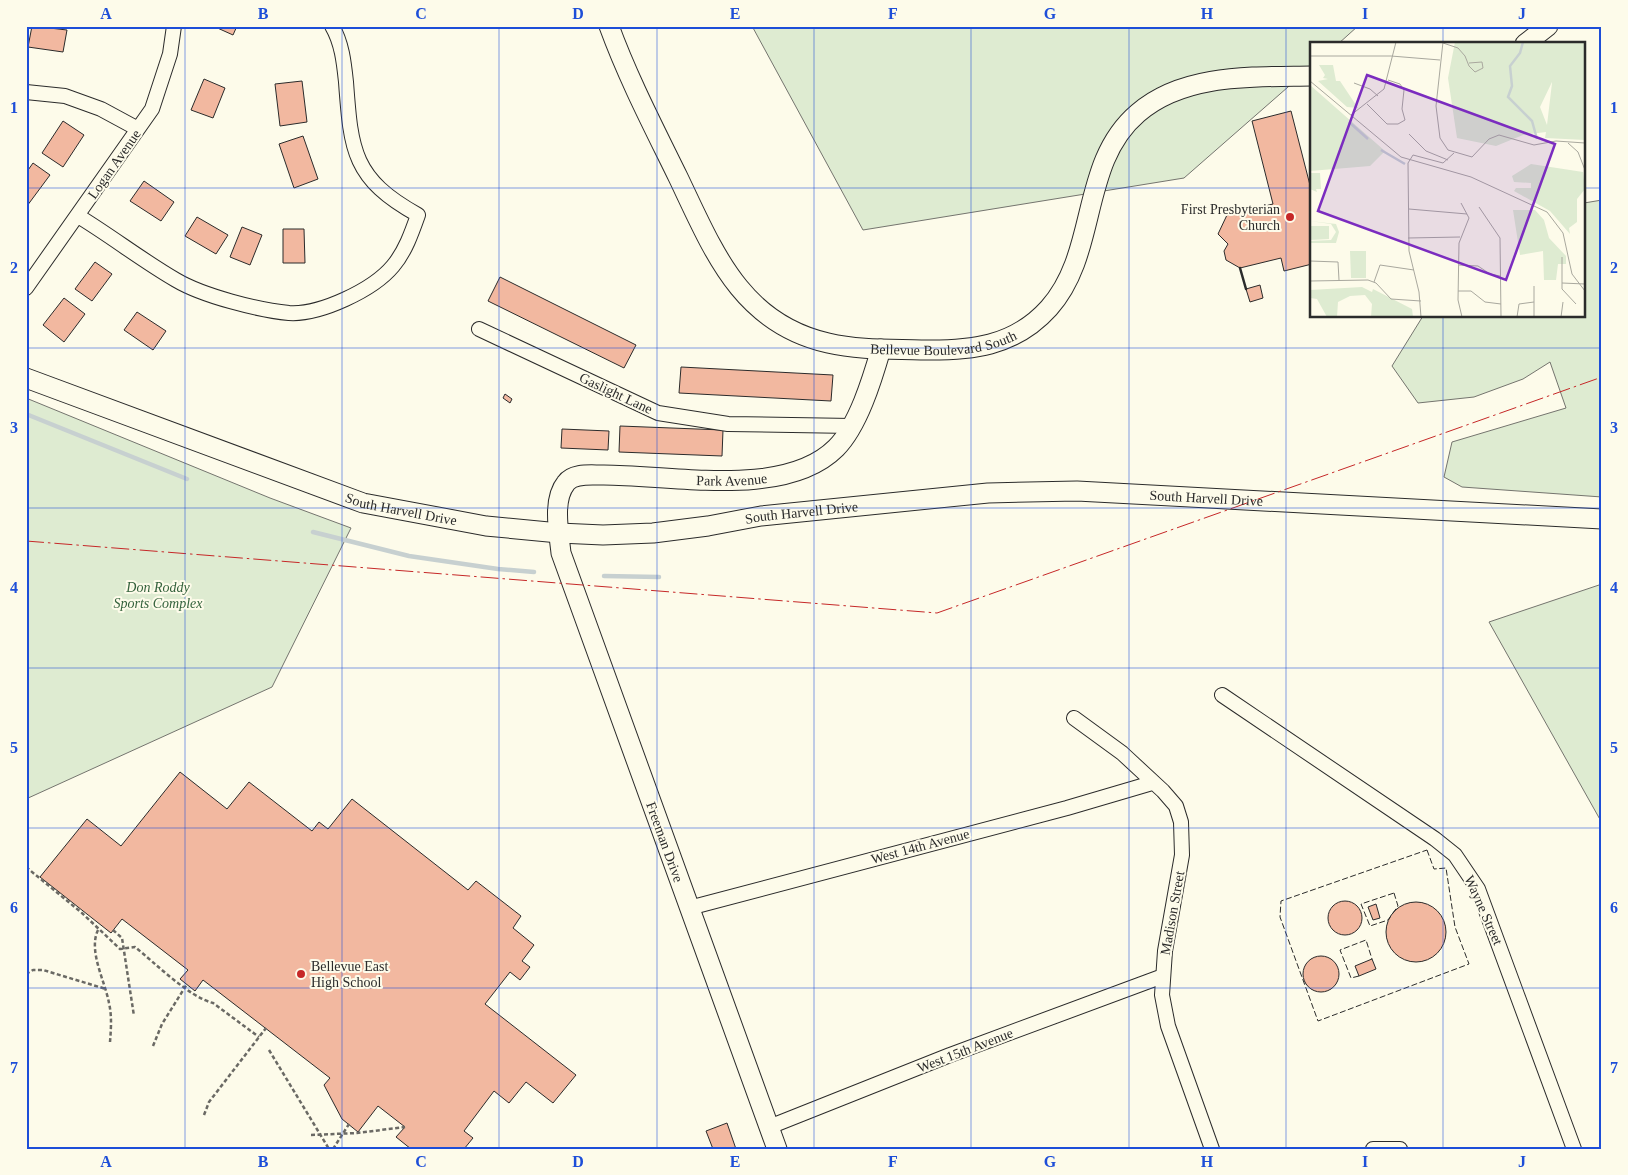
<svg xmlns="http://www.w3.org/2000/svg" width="1628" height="1175" font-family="'Times New Roman',serif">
  <rect width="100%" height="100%" fill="#fdfbea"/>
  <path fill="#deebd1" stroke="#74746e" d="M752 26H1358L1338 44H1312V66L1184 178 863 230Z
    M1602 200V497L1462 487 1444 477 1452 442 1566 408 1550 362 1523 379 1474 397 1418 403 1392 366 1423 316H1584V203Z
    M26 398 270 498 351 528 272 687 26 799Z
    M1602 584V823L1489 622Z"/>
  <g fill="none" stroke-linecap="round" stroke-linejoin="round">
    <path stroke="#c7d0d0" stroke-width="4.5" d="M26 414 187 479
      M313 532 409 556 498 569 534 572
      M604 576 659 577"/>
  </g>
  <path fill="#f2b8a0" stroke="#2b2b2b" d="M32 26 67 30 63 52 28 47Z
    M213 26H237L233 35Z
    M204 79 225 88 213 118 191 110Z
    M302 81 307 122 280 126 275 84Z
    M1291 111 1312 193V264L1284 271 1281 258 1240 268 1226 260 1224 251 1228 244 1218 234 1227 215 1273 204 1252 121Z
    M63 121 84 135 63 167 42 153Z
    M303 136 318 179 294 188 279 144Z
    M33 163 50 175 27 206 26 173Z
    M144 181 174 202 161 221 130 201Z
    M197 217 228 235 216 254 185 236Z
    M242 227 262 235 250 265 230 257Z
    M283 229H304L305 263H283Z
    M95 262 112 274 92 301 75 289Z
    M500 277 636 345 624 368 488 301Z
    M1260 285 1263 298 1250 302 1246 289Z
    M64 298 85 314 64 342 43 325Z
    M137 312 166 331 153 350 124 330Z
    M681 367 833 375 831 401 679 393Z
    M505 394 512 399 510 403 503 398Z
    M620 426 723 430 722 456 619 452Z
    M562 429 609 431 608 450 561 448Z
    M180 772 227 809 249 782 312 831 319 822 328 829 352 799 468 890 476 881 521 916 513 928 534 945 522 961 530 967 520 980 510 972 485 1004 576 1075 553 1103 526 1082 509 1103 494 1091 464 1131 473 1138 464 1149H411L396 1137 405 1127 378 1106 358 1132 342 1119 324 1085 330 1078 203 980 195 991 180 979 188 970 122 919 111 933 40 877 87 819 121 846Z
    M1328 918a17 17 0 1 1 34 0a17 17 0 1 1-34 0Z
    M1386 932a30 30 0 1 1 60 0a30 30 0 1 1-60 0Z
    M1376 904 1380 918 1373 920 1368 907Z
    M1303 974a18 18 0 1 1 36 0a18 18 0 1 1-36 0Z
    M1372 959 1376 969 1359 976 1355 966Z
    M727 1123 736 1149H713L706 1131Z"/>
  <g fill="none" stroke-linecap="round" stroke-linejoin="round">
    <defs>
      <path id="street" d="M26 92 65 96 101 109 138 129
        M78 216C111 236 143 261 176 280 203 296 258 310 289 313 320 315 373 290 393 266 405 252 412 232 418 215 353 179 351 151 346 82 344 63 342 43 332 26
        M26 288 152 109 170 54 174 26
        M479 329 658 413 728 424 852 426
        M1222 695 1435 839 1455 855 1478 889 1574 1149
        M1074 718 1122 753 1163 791 1176 806 1181 822 1182 855 1165 951 1162 995 1168 1026 1212 1149
        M689 908 1067 808 1152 783
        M769 1127 950 1055 1163 976
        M1373 1149H1400"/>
      <g id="secondary">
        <path id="s1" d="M609 26C628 78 654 128 678 177 713 250 740 323 828 343 858 350 890 349 921 350 970 351 1014 347 1049 308 1099 252 1079 163 1138 113 1184 73 1254 77 1312 76"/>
        <path d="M1525 44 1548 26"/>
        <path id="s2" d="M26 378 363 503 486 526 559 533 603 535 653 533 708 526 761 516 988 493 1077 491 1602 519"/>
        <path id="s3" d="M777 1149 561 553C559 533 552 500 566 483 573 473 590 475 601 475 667 474 784 500 836 448 858 426 872 380 881 349"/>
      </g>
    </defs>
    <use href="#street" stroke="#2b2b2b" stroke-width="16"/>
    <use href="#secondary" stroke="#2b2b2b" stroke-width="21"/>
    <path stroke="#6a6964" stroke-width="2.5" stroke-dasharray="4 2.5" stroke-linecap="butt" d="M26 867 82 913 120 949 135 947C155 963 189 997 213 1003L259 1037
      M98 930C88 951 105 981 109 1003 112 1016 111 1029 110 1042
      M113 930 122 938 134 1016
      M26 974 33 970H43L106 989
      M153 1046 162 1024 187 984
      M269 1050 329 1149
      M204 1115 209 1102 266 1028
      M311 1135 357 1133 405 1127
      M333 1149 349 1124
      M408 1149 409 1147"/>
    <use href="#street" stroke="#fdfbea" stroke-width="14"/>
    <use href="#secondary" stroke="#fdfbea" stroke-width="19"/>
    <path stroke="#2b2b2b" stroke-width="1" stroke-dasharray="6 2.5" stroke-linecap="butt" d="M1427 850 1434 869 1446 868 1455 927 1469 964 1318 1021 1280 917 1281 901Z
      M1394 893 1398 906 1388 920 1370 926 1361 904Z
      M1359 976 1351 978 1340 950 1366 940 1372 959"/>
    <path stroke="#2b2b2b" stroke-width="2.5" d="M1240 268 1246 289"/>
    <path stroke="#c62828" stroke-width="1" stroke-dasharray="18 4 2.5 4" stroke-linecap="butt" d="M26 541 937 613 1602 377"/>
  </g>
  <path fill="none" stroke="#1d4ed8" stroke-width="1" stroke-opacity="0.55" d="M185 26V1149M342 26V1149M499 26V1149M657 26V1149M814 26V1149M971 26V1149M1129 26V1149M1286 26V1149M1443 26V44M26 188H1312M1584 188H1602M1443 316V1149M26 348H1602M26 508H1602M26 668H1602M26 828H1602M26 988H1602"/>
  <g fill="#c62828" stroke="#fdfbea" stroke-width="2">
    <circle cx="1290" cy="217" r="5"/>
    <circle cx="301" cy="974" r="5"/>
  </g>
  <g text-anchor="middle" stroke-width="4" stroke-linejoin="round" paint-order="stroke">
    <g font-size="14" fill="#2b2b2b" stroke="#fdfbea">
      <text transform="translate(114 164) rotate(-55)" y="5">Logan Avenue</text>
      <text dy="5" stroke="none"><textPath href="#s1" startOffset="516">Bellevue Boulevard South</textPath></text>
      <text transform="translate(616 393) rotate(25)" y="5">Gaslight Lane</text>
      <text dy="5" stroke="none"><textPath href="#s3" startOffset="874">Park Avenue</textPath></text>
      <text dy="5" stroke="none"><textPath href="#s2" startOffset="1208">South Harvell Drive</textPath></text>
      <text dy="5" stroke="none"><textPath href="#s2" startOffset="398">South Harvell Drive</textPath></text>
      <text dy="5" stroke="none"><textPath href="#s2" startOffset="802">South Harvell Drive</textPath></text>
      <text transform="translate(665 842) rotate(70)" y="5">Freeman Drive</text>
      <text transform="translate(920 846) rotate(-15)" y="5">West 14th Avenue</text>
      <text transform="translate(1484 910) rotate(66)" y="5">Wayne Street</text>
      <text transform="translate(1172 913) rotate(-80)" y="5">Madison Street</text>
      <text transform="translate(965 1050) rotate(-21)" y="5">West 15th Avenue</text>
    </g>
    <g font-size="14" fill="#2b2b2b" stroke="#fdfbea" text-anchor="end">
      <text x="1280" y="214">First Presbyterian<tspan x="1280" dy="16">Church</tspan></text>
      <text x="311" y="971" text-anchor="start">Bellevue East<tspan x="311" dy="16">High School</tspan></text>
    </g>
    <g font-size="14" font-style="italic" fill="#34623c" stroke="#fdfbea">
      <text x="158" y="592">Don Roddy<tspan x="158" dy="16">Sports Complex</tspan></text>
    </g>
  </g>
  <g transform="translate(1310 42)">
    <rect width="275" height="275" fill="#fdfbea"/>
    <path d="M145 0H275V98L235 96 236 90 213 93 186 104 147 96 138 36ZM242 40V41L237 83 230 65ZM9 23H23L26 39H30L48 66 37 65 8 39 18 37 13 36 15 33ZM0 43 75 109 60 124 0 129ZM221 122 273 130 275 147 267 157V180L259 186 260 192 240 169 204 149 206 146H221V141L204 140 202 134ZM0 131H10L11 147H6L7 150 0 147ZM203 168H225L234 178 239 196 256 214V222H248L246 238H234L233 209 210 213ZM0 179 26 182 29 190 26 201H0V199L21 198 26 190 21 182ZM0 184H19V197L0 198ZM40 209H56V236H41ZM52 245 62 250 63 247 102 267 103 275H61L62 262 55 253 40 254 28 260 27 275H17L7 257 0 256V248Z" fill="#deebd1" fill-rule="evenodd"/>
    <path fill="none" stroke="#c7d0d0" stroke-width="2.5" d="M213 0 210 11 200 24 202 44 198 55 222 79 227 97M39 80 58 97M71 108 95 122"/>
    <path fill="none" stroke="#a9a89e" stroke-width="1" d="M133 0 126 64 130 96 138 108 162 115 179 97 189 93 224 103 246 99 275 101M133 1 148 6 155 14 159 24 165 30 173 26 172 20 159 21M0 14H81L130 18M0 39 91 115 161 135 237 170 253 191 262 232 275 249M44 41 60 47 68 54M57 62 77 82H88L95 78 92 67 94 48 90 42 78 38M41 73 74 47 86 0M99 92 116 109 138 118M258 101 268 110 275 128M151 161 159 176 149 201 148 258 152 275M169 165 190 196 191 275M99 167 157 172M98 196 150 195M252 215V247L266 262M0 219 28 220 29 238M149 223 168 224 180 232 190 234M0 239 58 238 66 241 81 257 111 259M64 240 70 223 104 228M252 241 275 242M148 249H161L175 260 191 262M111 275 109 250 99 209 98 121 103 113 133 121 144 111M207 275 209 262 224 260M224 275V244M251 275 253 260"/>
    <path fill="#7b2cbf" fill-opacity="0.15" stroke="#7b2cbf" stroke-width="2.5" d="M57 33 245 102 196 238 8 169Z"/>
    <rect width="275" height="275" fill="none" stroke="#2b2b2b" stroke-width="2.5"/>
  </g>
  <rect width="1628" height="1175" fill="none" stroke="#fdfbea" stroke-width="55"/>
  <rect x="28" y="28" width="1572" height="1120" fill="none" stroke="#1d4ed8" stroke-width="2"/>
  <g font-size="16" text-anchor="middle" font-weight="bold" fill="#1d4ed8">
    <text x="106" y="19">A</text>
    <text x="263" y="19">B</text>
    <text x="421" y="19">C</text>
    <text x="578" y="19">D</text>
    <text x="735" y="19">E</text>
    <text x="893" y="19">F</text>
    <text x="1050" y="19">G</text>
    <text x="1207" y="19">H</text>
    <text x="1365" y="19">I</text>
    <text x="1522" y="19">J</text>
    <text x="14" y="113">1</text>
    <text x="1614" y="113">1</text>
    <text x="14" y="273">2</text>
    <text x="1614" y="273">2</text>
    <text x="14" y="433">3</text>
    <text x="1614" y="433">3</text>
    <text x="14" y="593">4</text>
    <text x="1614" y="593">4</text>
    <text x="14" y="753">5</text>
    <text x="1614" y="753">5</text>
    <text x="14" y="913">6</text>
    <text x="1614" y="913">6</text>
    <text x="14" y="1073">7</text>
    <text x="1614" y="1073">7</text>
    <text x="106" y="1167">A</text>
    <text x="263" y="1167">B</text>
    <text x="421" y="1167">C</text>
    <text x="578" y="1167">D</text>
    <text x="735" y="1167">E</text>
    <text x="893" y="1167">F</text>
    <text x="1050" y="1167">G</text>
    <text x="1207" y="1167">H</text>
    <text x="1365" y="1167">I</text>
    <text x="1522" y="1167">J</text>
  </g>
</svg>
